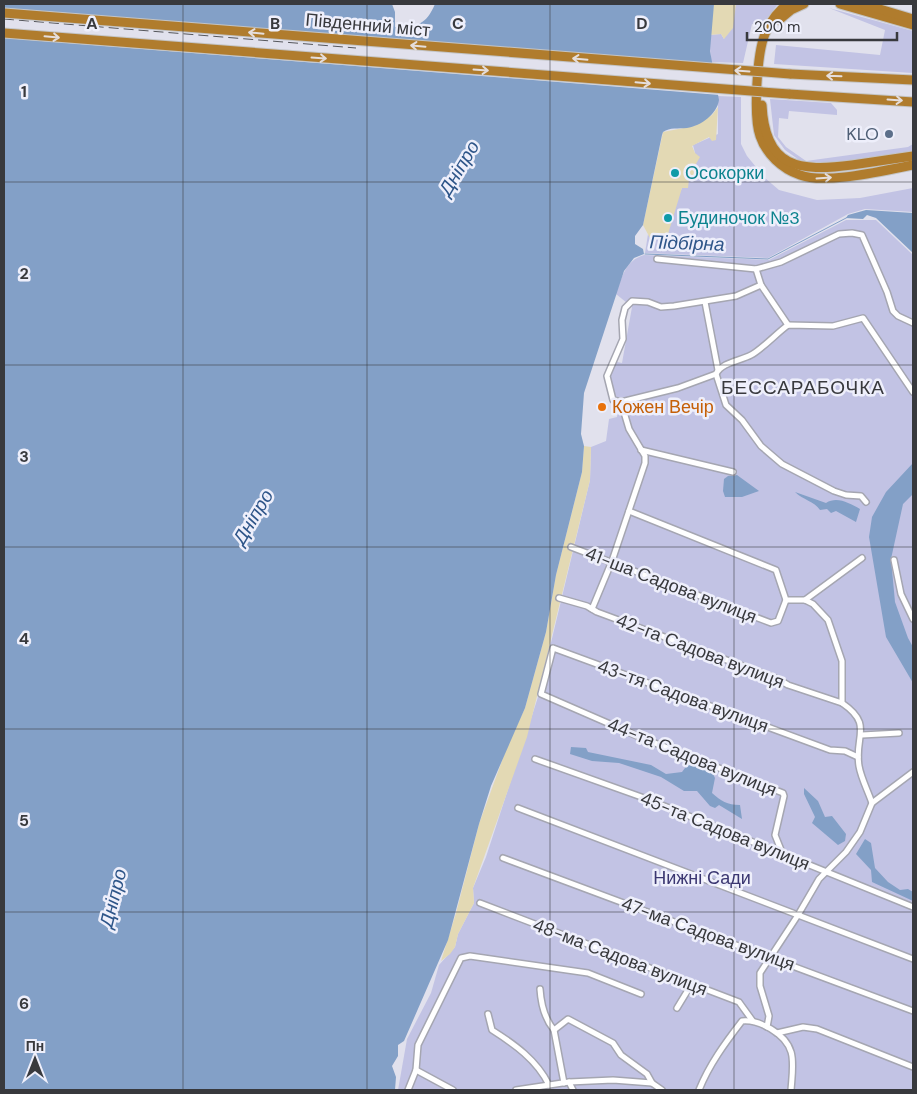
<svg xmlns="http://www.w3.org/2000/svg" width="917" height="1094" font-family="'DM Sans',sans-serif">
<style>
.green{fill:#c2c3e4}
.sand{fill:#e3d9b4}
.water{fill:#83a0c7}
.pier{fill:#e1e1ed}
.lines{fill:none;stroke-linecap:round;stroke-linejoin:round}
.stream{stroke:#83a0c7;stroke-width:1}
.street-casing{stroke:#a5a6b1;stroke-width:8}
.highway-casing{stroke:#c3c4c5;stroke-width:11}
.street{stroke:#fff;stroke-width:5}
.highway{stroke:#b07c2d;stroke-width:9}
.rail{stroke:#55565b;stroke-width:1;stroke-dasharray:10 5;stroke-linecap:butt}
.highway-bridge-casing{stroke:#c3c4c5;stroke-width:11;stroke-linecap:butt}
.highway-bridge{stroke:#b07c2d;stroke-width:9}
.oneway{stroke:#e5dedc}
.grid{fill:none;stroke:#38393d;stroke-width:1;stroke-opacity:0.55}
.service-dot{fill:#5c6f8a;stroke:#eeeffb;stroke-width:2}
.culture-dot{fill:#0f9aa8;stroke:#eeeffb;stroke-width:2}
.food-dot{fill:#e8710a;stroke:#eeeffb;stroke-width:2}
.labels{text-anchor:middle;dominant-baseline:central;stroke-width:5;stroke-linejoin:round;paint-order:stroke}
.street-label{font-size:18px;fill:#38393d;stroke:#eeeffb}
.service-label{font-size:18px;fill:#4e5e75;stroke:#eeeffb;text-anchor:end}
.culture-label{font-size:18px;fill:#0d838f;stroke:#eeeffb;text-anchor:start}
.food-label{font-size:18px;fill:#c56008;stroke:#eeeffb;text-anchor:start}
.park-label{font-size:18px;fill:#3b3771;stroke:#eeeffb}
.water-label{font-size:19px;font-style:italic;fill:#2e5589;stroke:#eeeffb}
.neighbourhood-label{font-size:19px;letter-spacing:1px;fill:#38393d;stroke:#eeeffb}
.grid-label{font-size:16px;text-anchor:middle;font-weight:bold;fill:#38393d;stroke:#eeeffb;stroke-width:5;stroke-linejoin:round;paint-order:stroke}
</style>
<rect width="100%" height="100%" fill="#e1e1ed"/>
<g class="green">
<polygon points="736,4 778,4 762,25 752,24 743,63 711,62 709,35 721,34 724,39"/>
<polygon points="829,8 913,31 913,73 774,64 776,45 880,55 885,30"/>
<polygon points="718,96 741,97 741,144 747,156 765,178 779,190 817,200 860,198 913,188 913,212 865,209 848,214 768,258 645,253 648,234 650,238 659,239 682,188 694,171 695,153 693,145 718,134"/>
<polygon points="770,99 831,103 837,110 837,115 789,111 788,119 779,118 778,137 786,147 806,161 908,147 913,144 913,152 821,164 802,162 785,150 774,135"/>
<path d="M846,220H876L913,255V1090H398L407,1039L431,993L439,965L455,947L458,934L474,903L473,888L486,857L538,697L590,480L591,447L606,441L609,419L617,417L620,400H615L613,387L610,386L611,374L617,362L622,363L632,307L616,294C622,277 625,261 644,255L769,260Z"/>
</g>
<g class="sand">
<polygon points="714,4 736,4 733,28 724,39 721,34 709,35"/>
<polygon points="718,107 716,140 712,141 709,137 692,146 695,153 700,157 693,169 698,175 695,179 689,179 688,188 682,188 668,234 659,239 650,238 643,225 663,132 694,126 712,115"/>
<polygon points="584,446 591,447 590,480 527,737 473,888 474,903 458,934 455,947 450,954 441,961 456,913 479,824 507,747 525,708 546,632 556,575 582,472"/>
</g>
<g class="water">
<path d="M4,4H392L395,12V27C417,27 426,25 435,4H714L710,51L719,100C717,114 701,126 687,128C678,129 670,127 663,132L662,135L643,225L635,236V244L643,249L644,254L634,258L624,271L584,393L581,434L584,446L582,472L556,575L546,632L525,708L491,786L479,824L448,940L404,1041L398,1045V1056L392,1066L396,1077L395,1090H4Z"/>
<polygon points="866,210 913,213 913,253 876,218 867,215 863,219 846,218 848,215"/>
<polygon points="913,463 913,494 903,504 891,559 895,602 908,638 913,647 913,683 886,637 869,537 872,517 886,492"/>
<polygon points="737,475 759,491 742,497 725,497 723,491 724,479 728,476"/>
<path d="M795,492L826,503C837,496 849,503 860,509L856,522L836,511L831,513L827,509L820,510C814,501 803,500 795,492Z"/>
<path d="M571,747L586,748L588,752L651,765L666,774L682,772L688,764L695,763L712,772L715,778L712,793C721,801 727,805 740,805L742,819L719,805L715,808L710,806L697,791H684L661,777L619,763L592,761L570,754Z"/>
<polygon points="804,788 818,801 825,817 832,816 846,834 845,841 838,845 812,823 815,817 804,794"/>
<polygon points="865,839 871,843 875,868 888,882 900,890 908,889 913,892 913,901 872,882 871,870 856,854"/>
</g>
<polygon class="pier" points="4,8 714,64 720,95 4,38"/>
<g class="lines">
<polyline class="stream" points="645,254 768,259 848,217"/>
<defs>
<g id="street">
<polyline points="657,259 756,269 781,262 839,234 852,233 862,235 887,292 893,311 898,316 913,323"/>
<polyline points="756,269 761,285 788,325"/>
<path d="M761,285L736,296L674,306L661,307L648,302L632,301L625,308L622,320L623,339L607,376L613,400L621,402L678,388L716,374C722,362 740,361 751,355C761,350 777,333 788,325L833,326L863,318L913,392"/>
<polyline points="705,302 718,370"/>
<polyline points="716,374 726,405 742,420 761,446 782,464 834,491 846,495 861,496 866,502"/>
<polyline points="641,450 733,472"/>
<path d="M629,511L776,570L786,600H805L813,604L828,620L842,661V703C874,725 854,736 859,766C861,778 868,791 872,803L860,832L846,852L819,879L798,915L760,973V986L769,1016L767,1027"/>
<polyline points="571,547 771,623 778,621 786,600"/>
<polyline points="894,560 901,594 913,619"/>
<polyline points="559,598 587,606 597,612 778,679 788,685 842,703"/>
<polyline points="805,600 862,558"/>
<polyline points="592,609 612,561 645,463 645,456 629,429 621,402"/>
<polyline points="862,735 899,733"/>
<polyline points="535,759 647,799 913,907"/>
<polyline points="872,803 913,772"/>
<polyline points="518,808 913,959"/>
<polyline points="783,855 775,835 784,796 783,793 642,738 541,694 553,648 830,750 845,751 858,757"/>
<polyline points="503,858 913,1011"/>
<polyline points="480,903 739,1002 752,1020"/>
<path d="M540,989C541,1004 544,1018 554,1030L568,1019L613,1043L621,1055L647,1074L652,1083"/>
<polyline points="677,1008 691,985"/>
<path d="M488,1014L492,1030C514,1044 537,1060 549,1085"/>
<polyline points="554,1030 564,1083"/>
<polyline points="777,1033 803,1027 817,1029 913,1067"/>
<polyline points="416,1070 453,1090"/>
<polyline points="569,1082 573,1090"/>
<polyline points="408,1090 416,1070 418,1045 461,958 470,956 588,973 641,994"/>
<polyline points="516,1090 569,1082 613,1080 652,1083 662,1090"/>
<path d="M699,1090C709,1065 725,1043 742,1021C753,1020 761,1023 771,1029C798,1045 793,1063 791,1090"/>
</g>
<g id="highway">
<path d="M788,4C778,11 770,22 765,34C757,53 753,117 760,136C766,154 782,169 800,175C826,185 885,170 913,165"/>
<polyline points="840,4 913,25"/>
<polyline points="863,4 913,19"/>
<polyline points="779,20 791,10 804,4"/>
<polyline points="790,74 913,80"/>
<polyline points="789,94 913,102"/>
<path d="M762,105C765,168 799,172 852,165C873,162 893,159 913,156"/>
</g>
</defs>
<use href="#street" class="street-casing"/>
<use href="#highway" class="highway-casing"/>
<use href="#street" class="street"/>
<use href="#highway" class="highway"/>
<polyline class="rail" points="4,19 356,48"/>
<defs>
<g id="highway-bridge">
<polyline points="4,13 790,74"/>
<polyline points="4,33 789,94"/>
</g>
</defs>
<use href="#highway-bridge" class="highway-bridge-casing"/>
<use href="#highway-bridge" class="highway-bridge"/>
</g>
<defs><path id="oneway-shaft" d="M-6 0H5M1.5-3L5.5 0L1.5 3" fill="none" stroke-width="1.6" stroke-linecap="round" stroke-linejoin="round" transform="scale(1.25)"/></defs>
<g class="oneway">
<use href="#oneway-shaft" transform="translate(256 33) rotate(-175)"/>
<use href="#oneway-shaft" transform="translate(52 37) rotate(5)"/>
<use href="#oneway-shaft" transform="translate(418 46) rotate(-175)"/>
<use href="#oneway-shaft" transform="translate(319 58) rotate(4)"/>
<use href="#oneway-shaft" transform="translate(580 59) rotate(-175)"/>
<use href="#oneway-shaft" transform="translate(481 70) rotate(4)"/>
<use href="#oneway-shaft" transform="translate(742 71) rotate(-176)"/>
<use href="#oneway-shaft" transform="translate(834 76) rotate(-178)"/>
<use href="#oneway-shaft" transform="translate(643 83) rotate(5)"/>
<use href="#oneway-shaft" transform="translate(895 100) rotate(4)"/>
<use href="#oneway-shaft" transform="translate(824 178) rotate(-4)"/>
</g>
<path class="grid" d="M183,4V1090M367,4V1090M550,4V1090M734,4V1090M4,182H913M4,365H913M4,547H913M4,729H913M4,912H913"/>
<circle class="service-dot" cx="889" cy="134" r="5"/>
<g class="culture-dot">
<circle cx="675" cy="173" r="5"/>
<circle cx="668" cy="218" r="5"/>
</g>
<circle class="food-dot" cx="602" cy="407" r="5"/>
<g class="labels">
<g class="street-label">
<text transform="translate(368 25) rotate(5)">Південний міст</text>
<text transform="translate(671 585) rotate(21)">41-ша Садова вулиця</text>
<text transform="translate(700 651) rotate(21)">42-га Садова вулиця</text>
<text transform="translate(683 696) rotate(20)">43-тя Садова вулиця</text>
<text transform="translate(692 757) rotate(22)">44-та Садова вулиця</text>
<text transform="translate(725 831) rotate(22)">45-та Садова вулиця</text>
<text transform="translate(708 934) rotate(20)">47-ма Садова вулиця</text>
<text transform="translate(620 957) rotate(21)">48-ма Садова вулиця</text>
</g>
<g class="service-label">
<text x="879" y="134">KLO</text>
</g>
<g class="culture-label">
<text x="685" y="173">Осокорки</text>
<text x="678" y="218">Будиночок №3</text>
</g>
<g class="food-label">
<text x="612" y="407">Кожен Вечір</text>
</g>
<g class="park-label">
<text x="702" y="878">Нижні Сади</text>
</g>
<g class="water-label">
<text transform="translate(459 168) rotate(-59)">Дніпро</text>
<text transform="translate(687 243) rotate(2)">Підбірна</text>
<text transform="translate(253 517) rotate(-59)">Дніпро</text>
<text transform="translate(113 898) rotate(-76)">Дніпро</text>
</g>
<g class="neighbourhood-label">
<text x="803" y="387">БЕССАРАБОЧКА</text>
</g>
</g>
<g class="grid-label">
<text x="92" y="29">A</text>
<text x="275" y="29">B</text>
<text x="458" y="29">C</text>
<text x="642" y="29">D</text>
<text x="24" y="97">1</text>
<text x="24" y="279">2</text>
<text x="24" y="462">3</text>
<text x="24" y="644">4</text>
<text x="24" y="826">5</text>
<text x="24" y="1009">6</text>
</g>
<rect width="917" height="1094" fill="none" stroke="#38393d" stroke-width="10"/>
<g transform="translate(35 1059)" stroke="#eeeffb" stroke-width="4" paint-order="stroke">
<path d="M0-4L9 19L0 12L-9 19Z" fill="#38393d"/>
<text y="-8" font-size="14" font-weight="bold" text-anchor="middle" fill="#38393d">Пн</text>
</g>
<path d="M747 32v8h150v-8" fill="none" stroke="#38393d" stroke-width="2.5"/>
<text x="754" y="32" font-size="15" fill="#38393d" stroke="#eeeffb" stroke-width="4" paint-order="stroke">200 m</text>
</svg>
